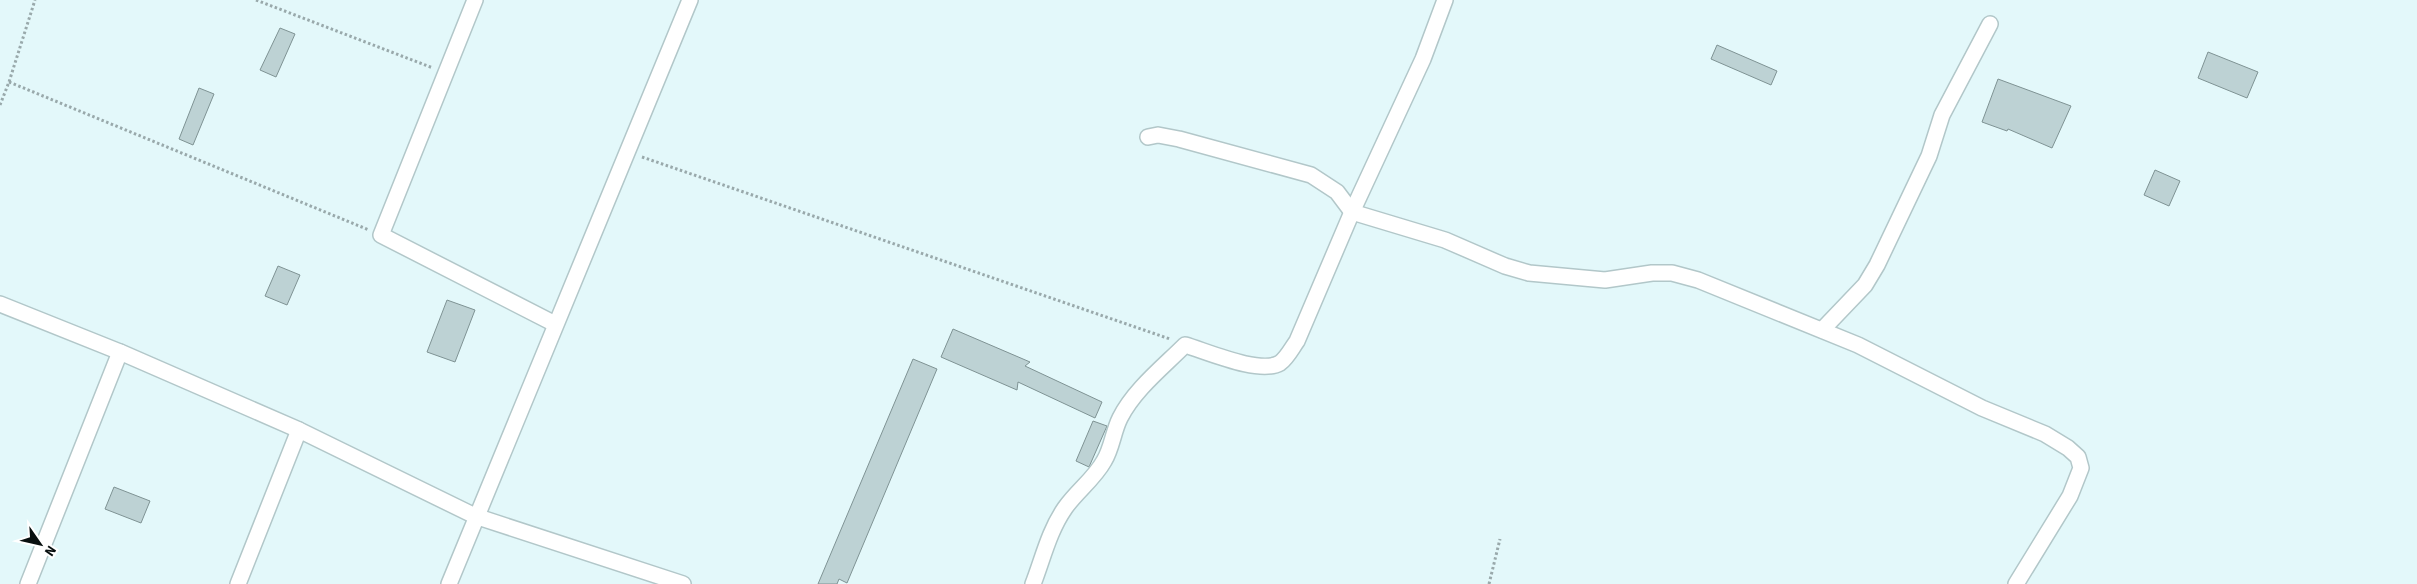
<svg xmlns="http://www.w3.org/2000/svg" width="2417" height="584" font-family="'Source Sans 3',sans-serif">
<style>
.building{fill:#bdd2d4;stroke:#7f9394}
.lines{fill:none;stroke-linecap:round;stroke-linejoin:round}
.minor-casing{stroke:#b2c7c9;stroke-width:18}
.path{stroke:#99a9ab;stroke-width:3;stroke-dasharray:2.5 2.5;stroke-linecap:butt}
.minor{stroke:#fff;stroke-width:15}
</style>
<rect width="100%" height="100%" fill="#e3f8fa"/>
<g class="building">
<polygon points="280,28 295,34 276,77 260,70"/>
<polygon points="1717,45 1777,71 1771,85 1711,59"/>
<polygon points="2208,52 2258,72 2247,98 2198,78"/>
<polygon points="1998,79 2071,106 2052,148 2008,129 2007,131 1982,122"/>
<polygon points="199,88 214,94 193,145 179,139"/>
<polygon points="2155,170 2180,181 2169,206 2144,195"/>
<polygon points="278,266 300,275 287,305 265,296"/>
<polygon points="447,300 475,310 455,362 427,352"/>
<polygon points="953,329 1030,362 1025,366 1102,402 1095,418 1018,382 1017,390 941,357"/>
<polygon points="913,359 937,369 847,583 839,579 837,584 818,584"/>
<polygon points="1093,421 1107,426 1089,467 1076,461"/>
<polygon points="114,487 150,501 141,523 105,509"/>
</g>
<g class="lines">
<defs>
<g id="minor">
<polyline points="475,0 381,235 555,324"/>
<polyline points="1148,137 1158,135 1179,139 1311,175 1337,192 1352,212 1445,240 1505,266 1529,273 1605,280 1652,273 1672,273 1698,280 1858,345 1982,408 2045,434 2068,448 2078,457 2081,468 2070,496 2016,584"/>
<polyline points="0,304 120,352"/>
<polyline points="1822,330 1865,285 1877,265 1929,156 1942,115 1990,24"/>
<polyline points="28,584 120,352 299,430 475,516 683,584"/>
<polyline points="238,584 299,430"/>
<polyline points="449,584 690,0"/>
<path d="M1033,584C1043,558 1049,531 1065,508C1077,491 1094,479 1104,461C1112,448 1113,432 1120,418C1134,390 1163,367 1185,345C1206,351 1260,375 1280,363C1287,358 1292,348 1297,341L1352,212L1423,59L1445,0"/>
</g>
</defs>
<use href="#minor" class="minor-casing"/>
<g class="path">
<polyline points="256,0 433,68"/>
<polyline points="9,82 369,230"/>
<polyline points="0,105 9,82 35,0"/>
<polyline points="642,157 1170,339"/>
<polyline points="1489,584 1500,539"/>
</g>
<use href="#minor" class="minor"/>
</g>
<g transform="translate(40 544) rotate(124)" stroke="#ffffff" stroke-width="4" paint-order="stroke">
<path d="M0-4L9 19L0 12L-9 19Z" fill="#080f0f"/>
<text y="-8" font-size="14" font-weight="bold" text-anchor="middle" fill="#080f0f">N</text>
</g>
</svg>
